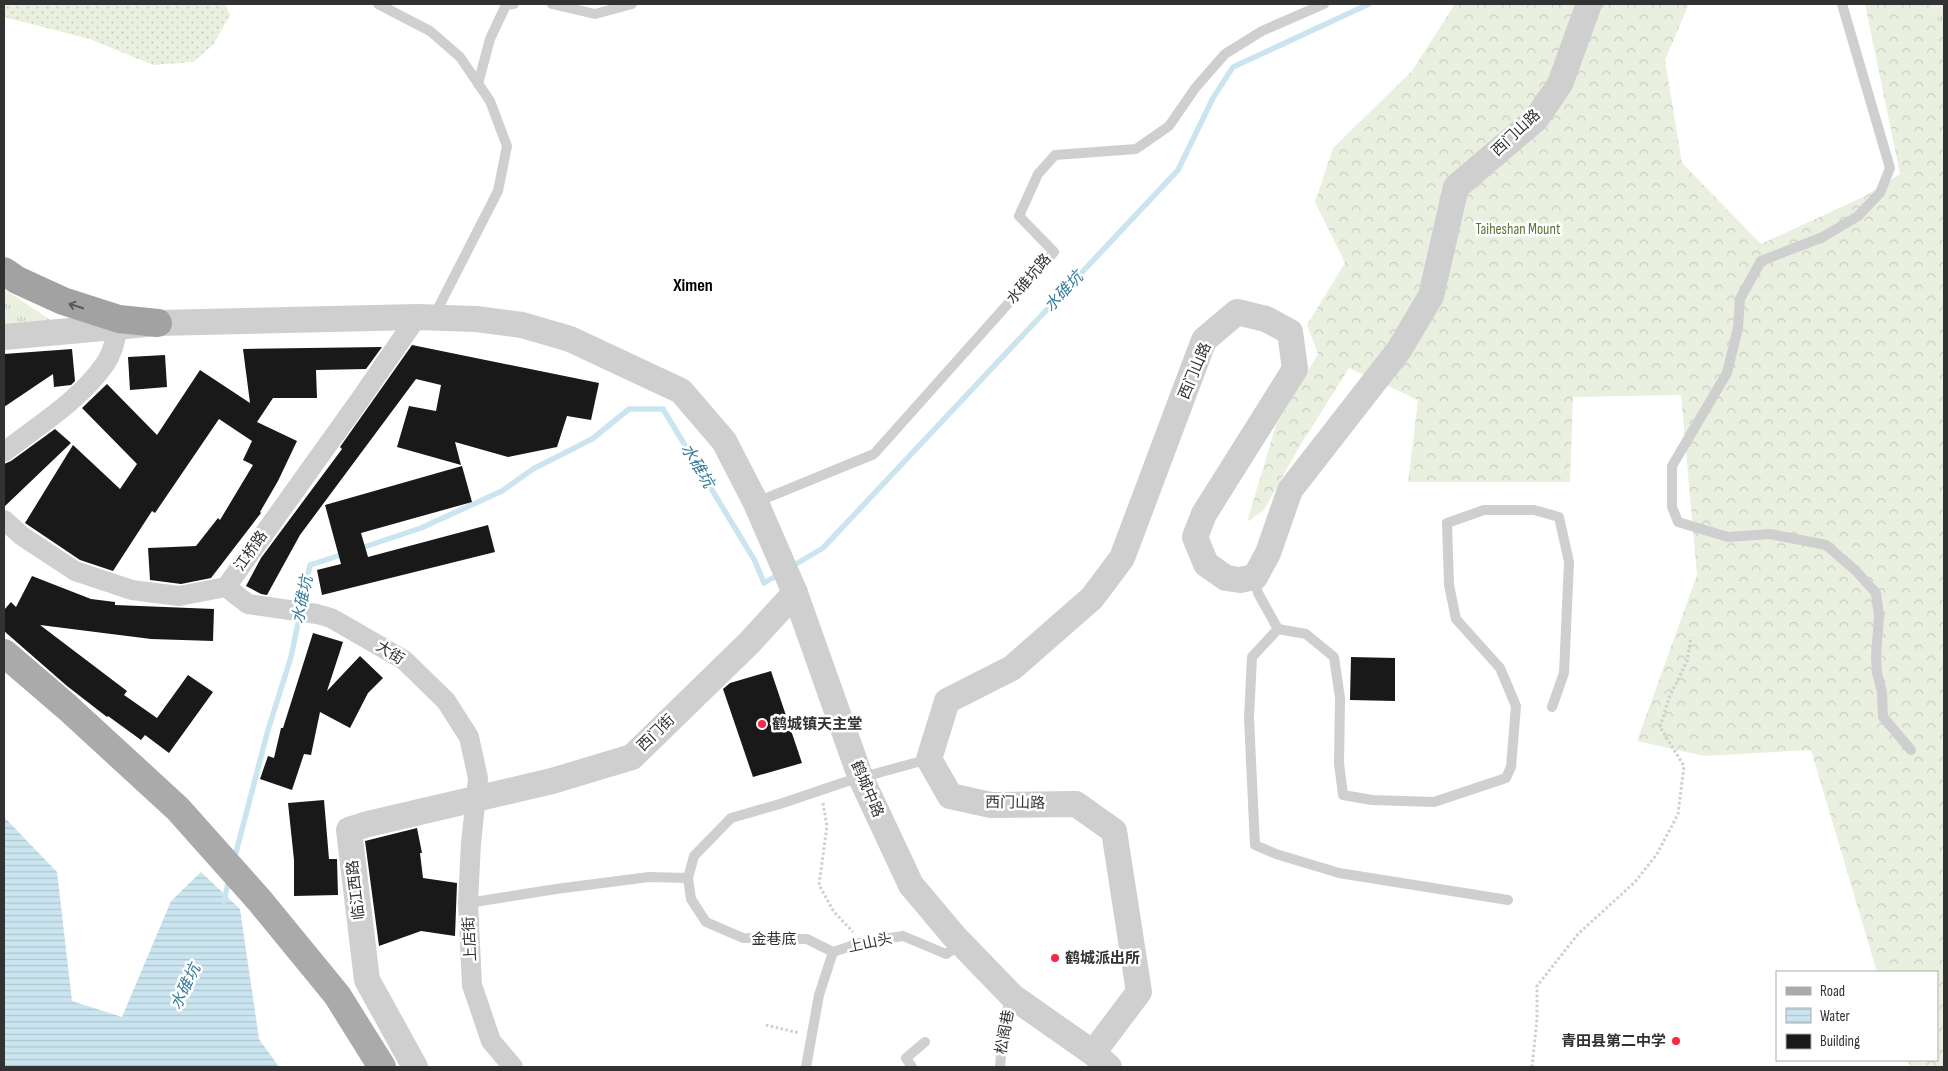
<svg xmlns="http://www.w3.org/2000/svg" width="1948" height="1071" font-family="'Sofia Sans Condensed','Noto Sans SC',sans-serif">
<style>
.grass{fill:url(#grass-dots)}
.forest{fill:url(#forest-crowns)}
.park{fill:url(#park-tufts)}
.water{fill:url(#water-rules)}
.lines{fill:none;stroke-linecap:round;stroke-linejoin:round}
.stream{stroke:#cbe5f0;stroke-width:5.5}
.building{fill:#191919}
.path{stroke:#cfcfcf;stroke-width:3;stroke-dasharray:2.5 2.5;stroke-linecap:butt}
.service{stroke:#cfcfcf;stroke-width:10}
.minor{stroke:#cfcfcf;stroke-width:20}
.tertiary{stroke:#cfcfcf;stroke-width:26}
.primary{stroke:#aaa;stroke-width:28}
.trunk{stroke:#a2a2a2;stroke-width:28}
.oneway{stroke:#595959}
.poi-dot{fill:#f52947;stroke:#fff;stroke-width:2}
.labels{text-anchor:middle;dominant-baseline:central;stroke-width:5;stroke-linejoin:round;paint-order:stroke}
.street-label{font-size:15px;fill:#323232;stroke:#fff}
.park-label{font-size:15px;fill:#59733a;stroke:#fff}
.poi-label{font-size:15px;font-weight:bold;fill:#323232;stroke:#fff;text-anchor:start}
.water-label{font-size:16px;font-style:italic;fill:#377d9e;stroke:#fff}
.quarter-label{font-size:18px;font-weight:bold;fill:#000;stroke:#fff}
</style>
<defs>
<pattern id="grass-dots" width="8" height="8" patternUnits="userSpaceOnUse" patternTransform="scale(1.25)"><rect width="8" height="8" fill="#eaf0e0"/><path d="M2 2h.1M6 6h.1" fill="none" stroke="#c9cec1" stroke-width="1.8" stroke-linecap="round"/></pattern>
<pattern id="forest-crowns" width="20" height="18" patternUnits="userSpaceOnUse" patternTransform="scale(1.25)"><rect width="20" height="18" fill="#eaf0e0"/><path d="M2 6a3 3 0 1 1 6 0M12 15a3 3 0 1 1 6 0" fill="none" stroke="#c9cec1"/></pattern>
<pattern id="park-tufts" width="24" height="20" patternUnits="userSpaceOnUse" patternTransform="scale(1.25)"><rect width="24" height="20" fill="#eaf0e0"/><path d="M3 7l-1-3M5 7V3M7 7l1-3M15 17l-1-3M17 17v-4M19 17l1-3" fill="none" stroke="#c9cec1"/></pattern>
<pattern id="water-rules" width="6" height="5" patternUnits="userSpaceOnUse" patternTransform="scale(1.25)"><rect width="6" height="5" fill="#cbe5f0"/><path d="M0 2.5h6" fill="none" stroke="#afc5ce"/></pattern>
</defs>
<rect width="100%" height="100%" fill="#fff"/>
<polygon class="grass" points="4,4 225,4 230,15 213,45 193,62 153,65 90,39 4,17"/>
<polygon class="forest" points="1455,4 1689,4 1665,60 1682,163 1761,244 1865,196 1900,174 1865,4 1932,4 1944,37 1944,1067 1911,1067 1907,1060 1937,1060 1937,972 1877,972 1811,750 1704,756 1637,741 1697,575 1681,395 1573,397 1570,482 1408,482 1418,400 1349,368 1298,449 1264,510 1247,522 1276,425 1318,354 1307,325 1345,263 1315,202 1333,148 1412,71"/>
<g class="park">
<polygon points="1932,4 1944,4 1944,37"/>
<polygon points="4,289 55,323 4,325"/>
</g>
<polygon class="water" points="4,817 57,872 72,1001 122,1017 171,901 201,872 240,909 259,1039 279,1067 4,1067"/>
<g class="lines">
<g class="stream">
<polyline points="358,549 421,528 502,491 533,469 592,439 629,409 663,409 755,561 764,583 779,574"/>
<polyline points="791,567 823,548 1178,170 1213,98 1233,67 1369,4"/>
<polyline points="234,860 268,730 291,657 310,565 344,554"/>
<polyline points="224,901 229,879"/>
</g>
</g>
<g class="building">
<polygon points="412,345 599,383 591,420 567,416 557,447 508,457 455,442 461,465 397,447 409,406 436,411 441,385 416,379 300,535 267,595 261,594 246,586 261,558 342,449 340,447"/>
<polygon points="382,347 366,369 316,370 317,398 273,398 257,422 297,441 278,481 260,512 261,513 211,578 181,584 150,580 148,548 196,546 218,518 220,520 253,465 243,460 252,441 219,419 155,513 152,511 113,571 80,560 25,523 73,445 120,489 137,464 82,408 107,384 157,435 200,370 250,403 243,349"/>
<polygon points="72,349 75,381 71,385 54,387 53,374 4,407 4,354"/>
<polygon points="165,355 167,387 130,390 128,357"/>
<polygon points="55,429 71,443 4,507 4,464 11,461"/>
<polygon points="462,466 472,502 361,533 368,557 488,525 495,552 322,595 317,570 341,564 325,505"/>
<polygon points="32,576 91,599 115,602 115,605 214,609 213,641 151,639 40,625 127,691 124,695 157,718 188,675 213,692 169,753 145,735 141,740 108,716 107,717 67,686 4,631 4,610 11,602 16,607"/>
<polygon points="313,633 343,642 327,691 360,656 383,678 368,693 350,728 320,712 311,755 304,754 292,790 260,779 268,756 274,758 281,728 283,728"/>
<polygon points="1351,657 1395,658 1395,701 1350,700"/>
<polygon points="771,671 802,763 753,777 723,689 730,683"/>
<polygon points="324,800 329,859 337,859 338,895 294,896 294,860 288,803"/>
<polygon points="417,828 422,853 420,853 423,878 457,883 455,936 421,931 379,946 365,841"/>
</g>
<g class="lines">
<g class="path">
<polyline points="823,803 827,826 819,885 834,912 853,932"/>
<polyline points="766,1025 799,1033"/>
<polyline points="1532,1067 1537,1019 1537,986 1578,934 1635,882 1657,854 1678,814 1684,766 1660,727 1669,698 1687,661 1691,637"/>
</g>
<g class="service">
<polyline points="378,4 430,31 460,57 490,101 507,146 498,191 434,316"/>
<polyline points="552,4 595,14 632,4"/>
<polyline points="1842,4 1890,168 1880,193 1858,216 1823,237 1761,261 1740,299 1738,328 1727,373 1672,466 1672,507 1678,522 1728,537 1770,534 1826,545 1855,570 1876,593 1879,616 1876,657 1877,673 1882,692 1883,717 1911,750"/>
<polyline points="478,84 490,39 506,5 514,4"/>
<polyline points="757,502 874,454 1054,252 1019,216 1038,174 1055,155 1136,149 1169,126 1196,87 1225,54 1262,31 1324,4"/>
<polyline points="1255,578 1258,593 1278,629"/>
<polyline points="1508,900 1339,873 1276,854 1255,845 1249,718 1252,657 1278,629 1306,634 1334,657 1340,698 1339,763 1343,795 1372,800 1434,802 1506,778 1511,767 1516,706 1500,668 1456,619 1449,585 1447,523 1484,510 1534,510 1559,517 1569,562 1564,673 1552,707"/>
<polyline points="468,903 556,889 649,877 688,878"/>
<polyline points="833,952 863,942 903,936 946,954 961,944"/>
<polyline points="806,1067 819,995 833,952 807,939 743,938 706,922 691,899 688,878 694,856 731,818 780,804 845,782 929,759"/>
<polyline points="912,1067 906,1058 925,1042"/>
<polyline points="1000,1067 1004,1018 1012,998"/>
</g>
<g class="minor">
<path d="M4,452C39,425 80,400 105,364C113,353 115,340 118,328"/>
<polyline points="4,520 22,536 75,571 132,590 179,596 226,587 359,401 417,317"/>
<polyline points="226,587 248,604 317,614 331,618 404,660 446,701 469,737 478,778 471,843 468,903 472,985 491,1041 513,1067"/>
</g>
<g class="tertiary">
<polyline points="4,337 158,323 417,317 476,319 522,325 570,339 681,391 724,441 756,503 795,593 860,776 911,885 954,936 1013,997 1093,1053 1109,1067"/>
<polyline points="1093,1053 1139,992 1114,831 1076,804 991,805 950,796 929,759 947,701 1012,668 1092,598 1122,558 1204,340 1237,312 1266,319 1290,332 1295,369 1204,514 1195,537 1206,564 1226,578 1240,580 1255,577 1268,553 1290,490 1399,350 1431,296 1456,187 1536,119 1560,84 1589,4"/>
<polyline points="415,1067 367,980 349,830 368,824 552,781 632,757 749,643 795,593"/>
</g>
<polyline class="primary" points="4,653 67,707 178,809 260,901 337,995 382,1067"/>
<polyline class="trunk" points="4,271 17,280 63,301 119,319 158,323"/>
</g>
<defs><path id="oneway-shaft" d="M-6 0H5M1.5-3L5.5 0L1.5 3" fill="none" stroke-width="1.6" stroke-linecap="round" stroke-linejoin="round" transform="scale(1.25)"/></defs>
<use class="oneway" href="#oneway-shaft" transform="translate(76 306) rotate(-162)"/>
<g class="poi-dot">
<circle cx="762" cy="724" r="5"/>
<circle cx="1055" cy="958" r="5"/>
<circle cx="1676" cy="1041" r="5"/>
</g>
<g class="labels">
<g class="street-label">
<text transform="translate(1516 133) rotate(-43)">西门山路</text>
<text transform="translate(1029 279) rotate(-50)">水碓坑路</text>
<text transform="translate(1195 371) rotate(-67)">西门山路</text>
<text transform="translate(251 551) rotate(-55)">江桥路</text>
<text transform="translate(390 653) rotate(32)">大街</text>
<text transform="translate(656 733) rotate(-44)">西门街</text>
<text transform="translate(867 789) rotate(67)">鹤城中路</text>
<text transform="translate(1015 803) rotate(1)">西门山路</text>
<text transform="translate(356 890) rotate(-97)">临江西路</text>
<text transform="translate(470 939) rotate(-93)">上店街</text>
<text x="774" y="939">金巷底</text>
<text transform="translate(870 943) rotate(-12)">上山头</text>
<text transform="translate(1005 1032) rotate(-80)">松阁巷</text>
</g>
<g class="park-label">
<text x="1518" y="229">Taiheshan Mount</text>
</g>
<g class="poi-label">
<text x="772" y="724">鹤城镇天主堂</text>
<text x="1065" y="958">鹤城派出所</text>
<text x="1666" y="1041" text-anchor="end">青田县第二中学</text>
</g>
<g class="water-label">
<text transform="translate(1064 292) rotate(-47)">水碓坑</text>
<text transform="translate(697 466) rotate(59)">水碓坑</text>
<text transform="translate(303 600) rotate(-78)">水碓坑</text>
<text transform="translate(186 987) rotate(-64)">水碓坑</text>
</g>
<g class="quarter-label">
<text x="693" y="285">Ximen</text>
</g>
</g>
<rect width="1948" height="1071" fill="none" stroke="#323232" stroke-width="10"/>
<rect x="1776" y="971" width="162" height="90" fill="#ffffff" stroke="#adadad"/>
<rect x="1786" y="987" width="25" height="8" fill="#aaaaaa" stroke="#adadad"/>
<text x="1820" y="996" font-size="15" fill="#323232">Road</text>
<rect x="1786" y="1008" width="25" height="15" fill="url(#water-rules)" stroke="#adadad"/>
<text x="1820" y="1021" font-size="15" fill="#323232">Water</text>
<rect x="1786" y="1034" width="25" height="15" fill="#191919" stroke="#adadad"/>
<text x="1820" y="1046" font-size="15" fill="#323232">Building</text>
</svg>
